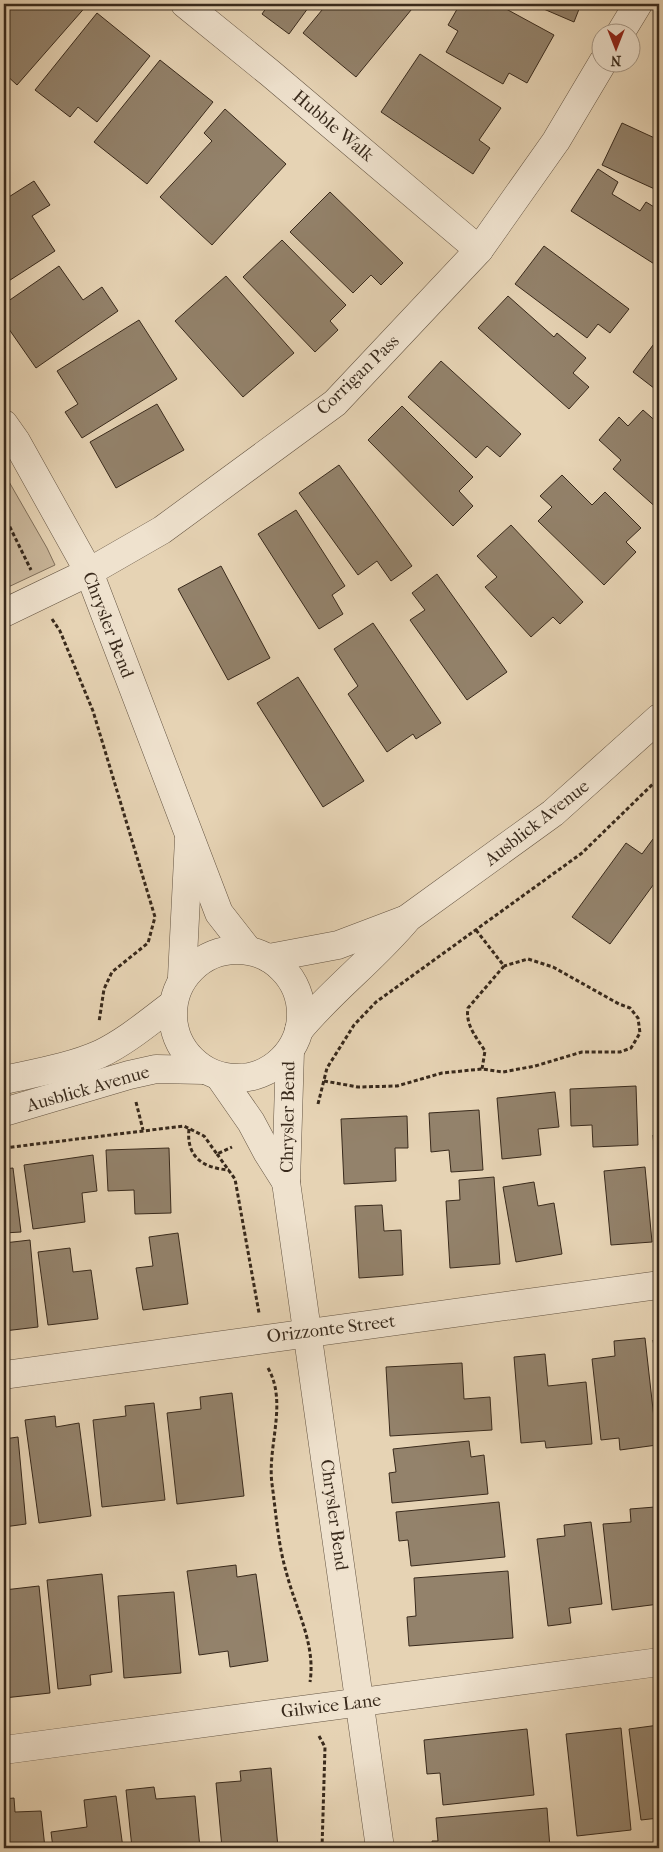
<svg xmlns="http://www.w3.org/2000/svg" width="663" height="1852" font-family="'IM FELL French Canon',serif">
<style>
.green{fill:#c9b69a;stroke:#81705b}
.building{fill:#93826b;stroke:#392a1c}
.lines{fill:none;stroke-linecap:round;stroke-linejoin:round}
.minor-casing{stroke:#645442;stroke-width:29}
.path{stroke:#392a1c;stroke-width:3;stroke-dasharray:4 2.5;stroke-linecap:butt}
.minor{stroke:#efe2ce;stroke-width:28}
.labels{text-anchor:middle;dominant-baseline:central;stroke-width:5;stroke-linejoin:round;paint-order:stroke}
.street-label{font-size:18px;fill:#392a1c;stroke:#efe2ce}
</style>
<rect width="100%" height="100%" fill="#e6d3b4"/>
<filter id="stains"><feTurbulence type="fractalNoise" baseFrequency=".004" numOctaves="4"/><feColorMatrix values="0 0 0 0 .2 0 0 0 0 .09 0 0 0 0 .02 0 0 0 .5 -.17"/></filter>
<radialGradient id="worn" r=".72"><stop offset=".6" stop-color="#630" stop-opacity="0"/><stop offset="1" stop-color="#630" stop-opacity=".3"/></radialGradient>
<polygon class="green" points="4,473 47,548 55,565 4,589"/>
<g class="building">
<polygon points="4,4 88,4 17,85 4,73"/>
<polygon points="269,4 311,4 289,34 262,14"/>
<polygon points="327,4 416,4 356,77 303,33"/>
<polygon points="460,4 497,4 554,35 527,83 509,73 503,84 446,52 458,31 448,25"/>
<polygon points="532,4 581,4 574,22"/>
<polygon points="97,13 150,56 97,122 78,107 70,117 35,90"/>
<polygon points="420,54 501,108 479,140 490,148 473,174 381,112"/>
<polygon points="160,60 213,102 147,184 94,142"/>
<polygon points="225,109 286,164 212,245 160,197 212,141 204,133"/>
<polygon points="622,123 659,140 659,191 602,165"/>
<polygon points="598,169 618,182 612,194 640,211 646,202 659,210 659,267 571,211"/>
<polygon points="34,181 50,205 32,216 55,251 4,284 4,200"/>
<polygon points="330,192 403,263 381,285 371,275 353,293 290,232"/>
<polygon points="282,240 346,305 330,321 338,330 315,352 243,277"/>
<polygon points="544,246 629,309 610,333 598,324 587,338 515,284"/>
<polygon points="59,266 83,300 102,287 118,311 36,368 4,322 4,304"/>
<polygon points="226,276 294,353 243,397 175,321"/>
<polygon points="508,296 554,337 557,333 586,358 573,373 589,387 569,409 478,328"/>
<polygon points="139,320 177,379 82,438 65,412 78,404 57,371"/>
<polygon points="659,337 659,392 633,372"/>
<polygon points="441,361 521,434 500,457 487,446 476,458 408,397"/>
<polygon points="157,404 184,450 116,488 90,442"/>
<polygon points="402,406 473,477 459,491 473,506 453,526 368,440"/>
<polygon points="643,410 659,424 659,510 613,469 621,460 599,440 619,417 628,426"/>
<polygon points="339,465 412,566 391,581 377,561 358,575 299,493"/>
<polygon points="562,475 592,505 605,492 641,528 626,542 636,552 604,585 538,521 552,507 540,496"/>
<polygon points="296,510 345,586 332,595 343,614 319,629 258,534"/>
<polygon points="511,525 583,602 560,624 553,617 531,637 485,587 497,577 477,556"/>
<polygon points="221,566 270,658 228,680 178,589"/>
<polygon points="437,574 507,672 467,700 410,620 425,610 412,593"/>
<polygon points="373,623 441,723 416,739 413,734 387,752 348,694 358,686 334,649"/>
<polygon points="298,677 364,781 323,807 257,703"/>
<polygon points="653,839 659,844 659,877 610,944 572,917 626,843 642,854"/>
<polygon points="636,1086 638,1145 593,1147 592,1125 571,1126 570,1089"/>
<polygon points="555,1092 559,1127 538,1129 541,1155 502,1159 497,1098"/>
<polygon points="479,1110 483,1170 451,1172 449,1150 431,1152 429,1113"/>
<polygon points="407,1116 408,1148 395,1148 396,1181 344,1184 341,1119"/>
<polygon points="653,1135 659,1135 659,1206"/>
<polygon points="169,1148 171,1213 135,1214 134,1190 108,1191 106,1150"/>
<polygon points="93,1155 97,1191 82,1193 85,1222 33,1229 24,1165"/>
<polygon points="645,1167 652,1242 611,1245 604,1171"/>
<polygon points="13,1168 21,1232 4,1233 4,1169"/>
<polygon points="494,1177 500,1264 450,1268 446,1201 460,1200 459,1180"/>
<polygon points="534,1182 538,1206 554,1203 562,1254 516,1262 503,1187"/>
<polygon points="382,1205 384,1231 401,1230 403,1275 359,1278 355,1206"/>
<polygon points="178,1233 188,1304 143,1310 136,1268 153,1266 149,1237"/>
<polygon points="30,1240 38,1327 4,1331 4,1243"/>
<polygon points="70,1248 73,1272 91,1270 98,1319 48,1325 38,1252"/>
<polygon points="645,1338 657,1445 620,1450 619,1438 601,1440 592,1359 615,1356 614,1341"/>
<polygon points="659,1339 659,1384 653,1340"/>
<polygon points="545,1354 548,1386 586,1382 592,1444 546,1448 545,1441 521,1443 514,1357"/>
<polygon points="462,1363 464,1399 490,1397 492,1430 390,1436 386,1367"/>
<polygon points="232,1393 244,1496 177,1504 167,1413 201,1409 200,1397"/>
<polygon points="154,1403 165,1500 102,1507 93,1420 126,1416 125,1406"/>
<polygon points="55,1416 56,1427 79,1423 91,1516 39,1523 25,1420"/>
<polygon points="18,1437 26,1524 4,1527 4,1439"/>
<polygon points="469,1441 471,1457 484,1455 488,1494 392,1503 389,1473 396,1472 393,1449"/>
<polygon points="499,1502 505,1557 411,1566 408,1540 399,1541 396,1512"/>
<polygon points="655,1507 659,1551 659,1604 612,1610 603,1524 631,1522 630,1509"/>
<polygon points="591,1522 602,1604 569,1608 571,1623 548,1626 537,1539 565,1536 564,1525"/>
<polygon points="236,1565 237,1577 256,1574 268,1661 230,1667 228,1651 199,1655 187,1571"/>
<polygon points="508,1571 513,1638 409,1646 407,1617 416,1616 414,1578"/>
<polygon points="102,1574 112,1672 90,1675 91,1685 58,1689 47,1580"/>
<polygon points="39,1586 50,1693 4,1698 4,1590"/>
<polygon points="174,1592 181,1673 124,1678 118,1596"/>
<polygon points="659,1725 659,1818 641,1820 629,1729"/>
<polygon points="621,1728 631,1830 577,1836 566,1734"/>
<polygon points="527,1729 534,1795 443,1805 440,1773 427,1774 424,1740"/>
<polygon points="271,1768 278,1848 222,1848 216,1783 241,1781 240,1771"/>
<polygon points="154,1787 156,1799 195,1796 200,1848 132,1848 126,1790"/>
<polygon points="116,1796 123,1848 53,1848 51,1832 87,1827 84,1800"/>
<polygon points="14,1798 15,1812 41,1811 45,1848 4,1848 4,1799"/>
<polygon points="547,1808 550,1848 433,1848 432,1841 438,1841 436,1818"/>
</g>
<g class="lines">
<defs>
<g id="minor">
<polyline points="185,4 270,73 479,250"/>
<polyline points="621,32 638,4"/>
<polyline points="4,424 16,441 89,572 219,913 248,950"/>
<polyline points="4,613 89,572 162,530 335,403 479,250 556,141 603,62"/>
<circle cx="237" cy="1014" r="64"/>
<polyline points="269,958 338,945 404,920"/>
<polyline points="182,977 189,839"/>
<path d="M299,1030C332,990 374,959 408,918L553,813L659,718"/>
<polyline points="290,1051 286,1182 380,1848"/>
<polyline points="219,1076 251,1122 267,1152 286,1182"/>
<path d="M4,1080C35,1073 71,1067 100,1054C127,1041 150,1021 173,1004"/>
<polyline points="4,1112 129,1075 156,1069 204,1070"/>
<polyline points="4,1375 659,1285"/>
<polyline points="4,1750 659,1662"/>
</g>
</defs>
<use href="#minor" class="minor-casing"/>
<g class="path">
<polyline points="4,515 31,570"/>
<polyline points="52,619 60,631 93,711 155,917 148,943 112,972 104,989 99,1022"/>
<path d="M476,930L504,966L468,1008C465,1025 477,1038 485,1051L482,1069"/>
<polyline points="324,1081 358,1087 397,1086 442,1073 482,1069 503,1072 535,1066 582,1052 620,1052 631,1048 640,1033 638,1018 630,1008 619,1004 553,967 528,959 504,966"/>
<polyline points="136,1102 143,1130"/>
<polyline points="318,1104 327,1068 354,1025 376,1002 582,853 659,778"/>
<path d="M189,1129C186,1157 203,1168 229,1170"/>
<polyline points="4,1148 184,1126 204,1136 217,1154 232,1147"/>
<polyline points="217,1154 235,1179 259,1313"/>
<path d="M268,1368C288,1403 267,1446 272,1484C276,1513 278,1544 286,1571C295,1608 316,1643 310,1682"/>
<polyline points="319,1736 325,1747 322,1848"/>
</g>
<use href="#minor" class="minor"/>
</g>
<g class="labels">
<g class="street-label">
<text transform="translate(333 126) rotate(40)">Hubble Walk</text>
<text transform="translate(358 375) rotate(-44)">Corrigan Pass</text>
<text transform="translate(108 625) rotate(69)">Chrysler Bend</text>
<text transform="translate(537 823) rotate(-38)">Ausblick Avenue</text>
<text transform="translate(88 1089) rotate(-16)">Ausblick Avenue</text>
<text transform="translate(288 1117) rotate(-89)">Chrysler Bend</text>
<text transform="translate(331 1329) rotate(-7)">Orizzonte Street</text>
<text transform="translate(334 1515) rotate(82)">Chrysler Bend</text>
<text transform="translate(331 1706) rotate(-7)">Gilwice Lane</text>
</g>
</g>
<rect width="663" height="1852" fill="none" stroke="#e6d3b4" stroke-width="20"/>
<rect x="5" y="5" width="653" height="1842" fill="none" stroke="#392a1c" stroke-width="2.5"/>
<rect x="10" y="10" width="643" height="1832" fill="none" stroke="#392a1c"/>
<g transform="translate(616 48) rotate(180)"><circle r="24" fill="#efe2ce" stroke="#a69887"/>
<path d="M0-4L9 19L0 12L-9 19Z" fill="#8f2418"/>
<text y="-8" font-size="14" font-weight="bold" text-anchor="middle" fill="#392a1c">N</text>
</g>
<rect width="100%" height="100%" filter="url(#stains)"/>
<rect width="100%" height="100%" fill="url(#worn)"/>
</svg>
